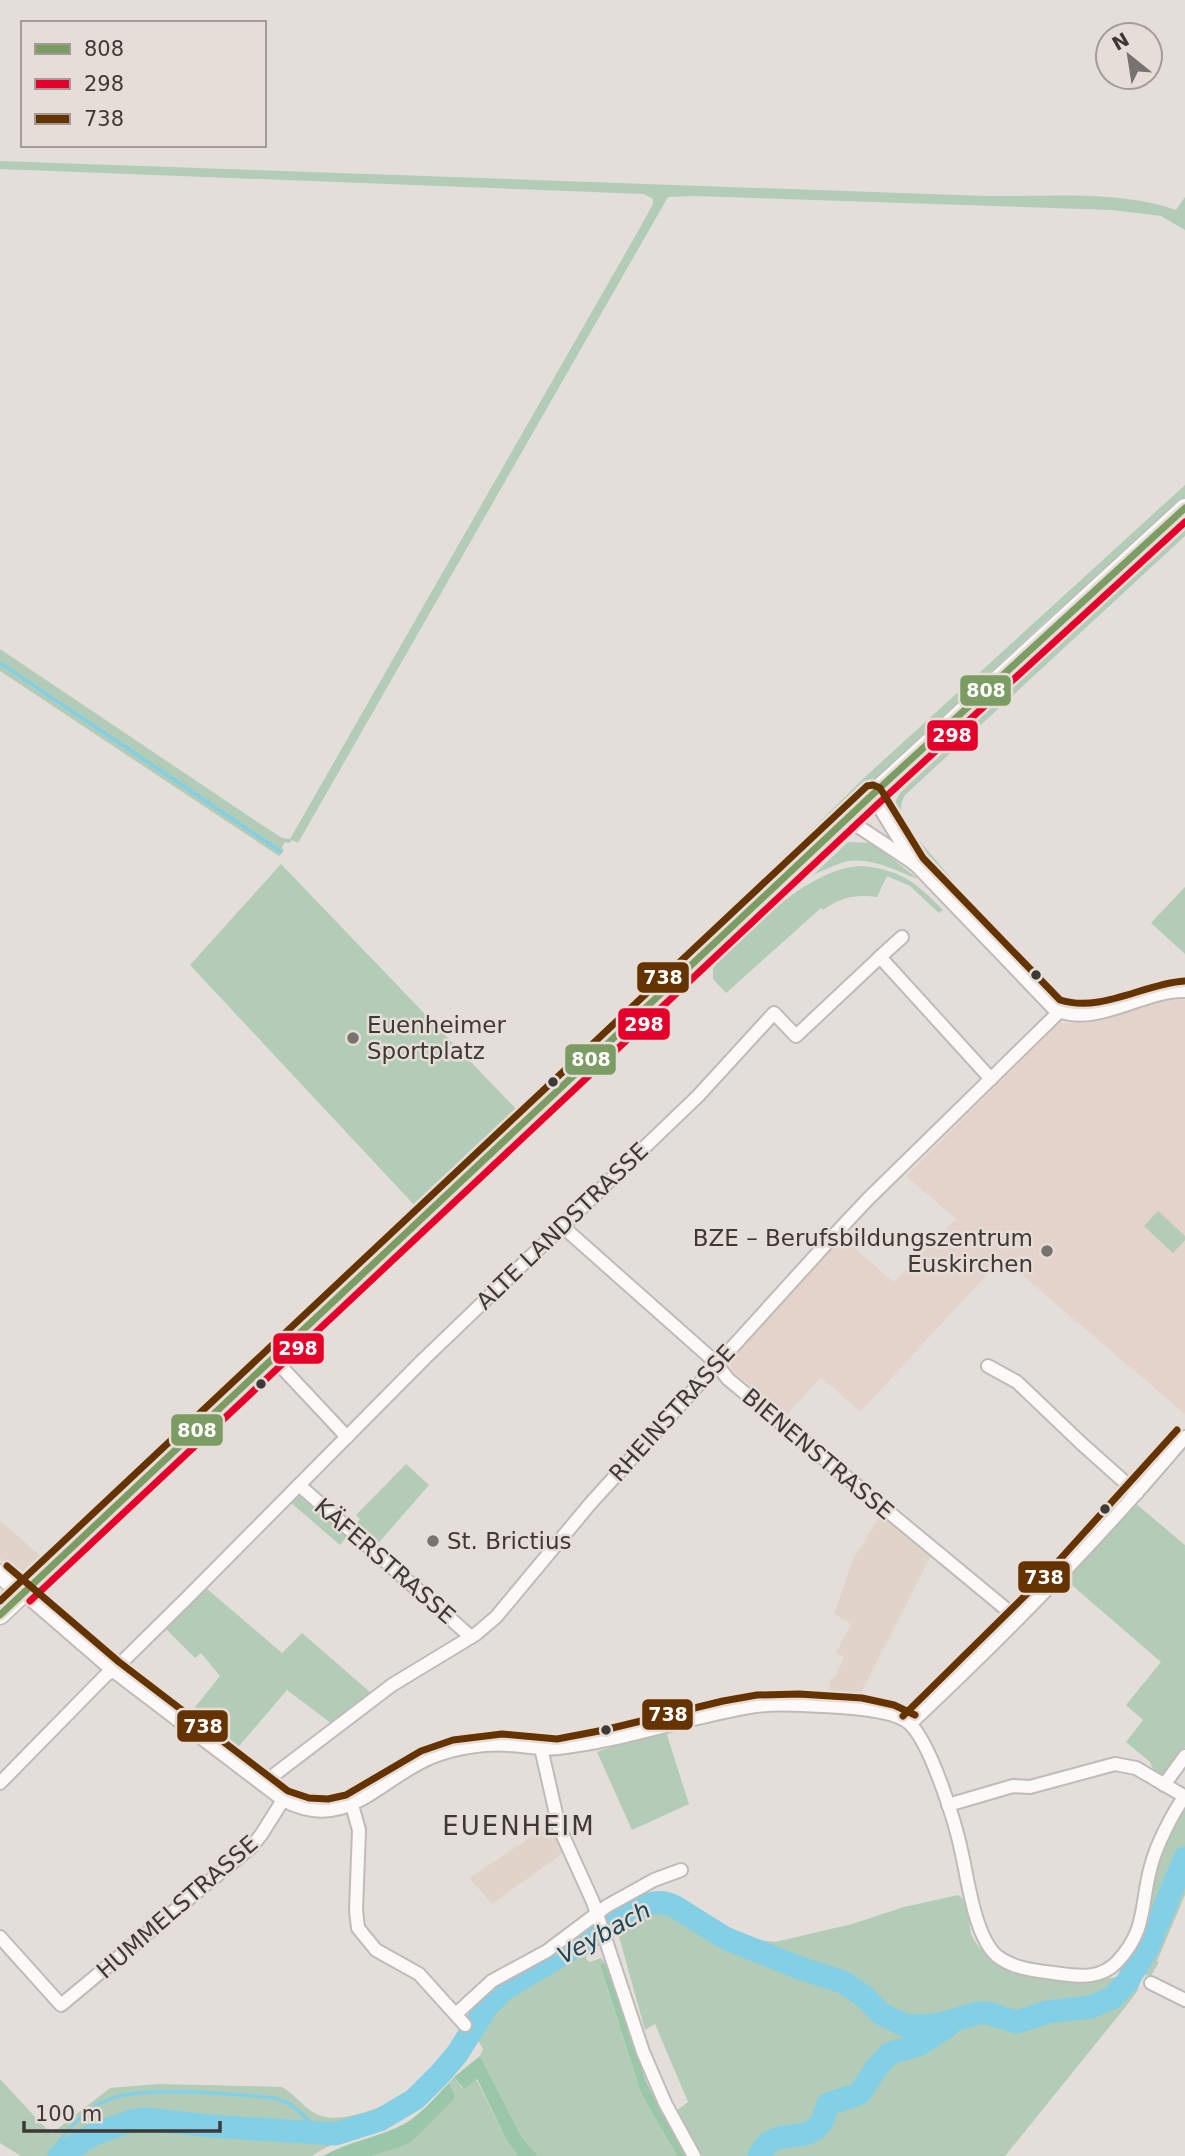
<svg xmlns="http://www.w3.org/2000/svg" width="1185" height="2156" font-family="'DejaVu Sans',sans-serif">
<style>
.commercial{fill:#e0d4c9}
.education{fill:#e3d3cb}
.green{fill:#b2ccb7}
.forest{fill:#9bc7a9}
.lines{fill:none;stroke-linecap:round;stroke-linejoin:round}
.stream{stroke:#82cfe6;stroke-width:3.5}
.river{stroke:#82cfe6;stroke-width:23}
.minor-casing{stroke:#c0bbb8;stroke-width:16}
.primary-casing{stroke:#c0bbb8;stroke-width:21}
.minor{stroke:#fbfaf9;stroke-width:12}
.primary{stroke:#fbfaf9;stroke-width:18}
.bus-1-casing{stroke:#e7ddd7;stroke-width:12}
.bus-2-casing{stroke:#e7ddd7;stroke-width:12}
.bus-3-casing{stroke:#e7ddd7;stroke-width:12}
.bus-1{stroke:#7b9d63;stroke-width:7}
.bus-2{stroke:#e4002b;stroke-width:7}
.bus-3{stroke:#653300;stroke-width:7}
.bus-dot{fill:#3d3937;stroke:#e7ddd7;stroke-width:2.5}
.poi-dot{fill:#777370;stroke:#e7ddd7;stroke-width:2.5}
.labels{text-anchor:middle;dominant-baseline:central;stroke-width:5;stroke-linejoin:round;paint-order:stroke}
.poi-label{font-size:23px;fill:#3d3937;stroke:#e7ddd7;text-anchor:start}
.street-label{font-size:23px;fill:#3d3937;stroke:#e7ddd7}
.water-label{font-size:24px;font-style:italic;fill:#1a4a59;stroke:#e7ddd7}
.quarter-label{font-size:26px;letter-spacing:2px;fill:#3d3937;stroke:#e7ddd7}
.line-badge{stroke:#e7ddd7;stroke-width:2.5}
.badge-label{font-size:19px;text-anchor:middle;font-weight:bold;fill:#fff}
</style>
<rect width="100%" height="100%" fill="#e4deda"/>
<g class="commercial">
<polygon points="881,1515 931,1555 857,1701 827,1700 831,1678 834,1679 844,1657 836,1653 851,1624 834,1614 853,1559"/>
<polygon points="0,1521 42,1557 26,1573 19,1574 0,1558"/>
<polygon points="551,1824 563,1853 492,1904 469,1878"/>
</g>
<polygon class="education" points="1185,1000 1185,1414 1002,1258 860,1412 821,1377 786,1416 732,1370 730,1364 734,1357 842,1238 894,1282 956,1219 906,1176 1059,1023 1090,1023 1162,1001"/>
<g class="green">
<path d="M0,161L985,196C1045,197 1119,190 1176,210L1185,197V230L1161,216L1112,210L694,196L668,197L298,843L292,840L289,843L285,842L282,847L284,851L279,856L0,671V649L253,819L282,838L290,839L637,233L653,204V199L644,194L0,169Z"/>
<polygon points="1185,485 1185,498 1177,506 1049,618 863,790 722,929 570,1071 567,1069 533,1101 531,1098 674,966 865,777"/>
<path d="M1185,527V536L905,795C896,811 903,820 913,833L993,928L1060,1001L1058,1003L1034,973L1030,976L946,888L899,829L901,827C891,814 892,803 902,791Z"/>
<path d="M848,842L872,843L918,879C896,871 870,856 844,862C834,865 824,871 814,874Z"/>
<polygon points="281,864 518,1111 494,1131 455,1174 417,1208 190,965"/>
<path d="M864,866C903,871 916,883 943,910L939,913L910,886L887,876L877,897C857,894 840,897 823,910L821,908L726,993L713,979V968C748,931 811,865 864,866Z"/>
<polygon points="1185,887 1185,954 1151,923"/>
<polygon points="1158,1211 1185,1236 1185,1240 1173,1253 1144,1226"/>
<polygon points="359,1262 361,1266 140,1472 137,1469"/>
<polygon points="406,1464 429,1485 375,1547 353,1528 360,1519 356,1515"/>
<polygon points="299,1494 348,1535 340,1545 290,1502"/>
<polygon points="1135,1503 1185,1545 1185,1747 1169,1770 1159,1776 1155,1773 1150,1762 1126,1742 1143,1720 1126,1705 1161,1662 1066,1580"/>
<polygon points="206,1588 282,1653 302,1633 371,1693 331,1723 287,1690 235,1751 188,1716 220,1676 201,1653 195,1658 164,1627"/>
<polygon points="666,1732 689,1804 632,1830 597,1752 622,1743"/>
<path d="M1185,1807V1848L1148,1942L1130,1972L1134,1973L1150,1949L1185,1866V1895L1157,1961L1159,1962L1151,1976L1142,1975L1138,1990L1127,2005L1005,2156H703L676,2111L688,2102L655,2024L645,2030L618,1933L615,1932L611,1934L604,1919L647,1896L662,1894L677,1899L722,1928L747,1939L775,1942L852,1924L904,1907L958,1895C971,1902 967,1925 973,1938C978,1948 986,1954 994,1960L1090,1981L1118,1977L1120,1970L1118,1969L1144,1930L1150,1910L1155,1866Z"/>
<path d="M592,1925L600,1943L597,1944L598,1948L586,1956L587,1960L590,1962L601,1958L605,1963L600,1966L641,2093L677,2156H538L521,2136L480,2056L483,2049L478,2040L480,2039L478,2034H475L466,2019C482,1982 557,1947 592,1925Z"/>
<path d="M463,2031L465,2035C444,2069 418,2095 384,2115L386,2119C421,2101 445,2072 469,2041L472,2042V2049L467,2057C445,2078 425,2107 399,2121C371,2135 338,2137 312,2156H21L0,2143V2079L51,2134L110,2088L159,2084L282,2087C298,2096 307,2114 326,2117C335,2119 345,2117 354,2115C400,2105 441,2073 463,2031Z"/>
<polygon points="454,2077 462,2088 476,2079 507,2141 518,2156 372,2156 398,2148 455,2095 449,2083"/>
</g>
<g class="forest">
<polygon points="605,1963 646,2081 660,2110 686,2156 677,2156 641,2093 600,1965"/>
<polygon points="480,2056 521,2136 538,2156 518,2156 507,2141 477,2079 464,2089 454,2077"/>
<path d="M449,2083L455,2095L453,2100L411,2142L398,2148L372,2156H323C348,2141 378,2138 404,2124C422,2114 435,2097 449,2083Z"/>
</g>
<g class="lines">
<g class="stream">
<polyline points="0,663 280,851"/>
<path d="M50,2156C64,2133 82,2111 107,2100C141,2085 235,2094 274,2098C294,2103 307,2118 319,2133"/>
</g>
<g class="river">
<path d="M59,2156L92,2135L131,2121L145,2119L211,2126L335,2134L380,2120L415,2099L441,2073L457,2054L488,2005L503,1990L638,1909C651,1902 660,1900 674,1906L725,1938L800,1968L843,1982L865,1997L880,2013L906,2026L937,2025L978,2013H987L1017,2022L1047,2012L1091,2007L1112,1998L1127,1982L1147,1949L1185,1858"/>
<path d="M759,2156C774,2124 803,2146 820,2124C825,2118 825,2110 828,2104L859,2094L877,2067L890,2053L919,2045L948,2026"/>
</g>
<defs>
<g id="minor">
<polyline points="872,795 914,864"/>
<path d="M847,819L915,864L1054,1009C1095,1029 1142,990 1185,991"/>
<polyline points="880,957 902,937"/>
<polyline points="562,1226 713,1360 728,1379 1018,1619"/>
<polyline points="273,1358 347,1437"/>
<polyline points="988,1366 1017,1382 1082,1444 1137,1493"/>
<polyline points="299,1485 471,1637"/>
<path d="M23,1593L112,1670L283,1800C346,1834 380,1778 432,1757C455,1748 485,1743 510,1745C526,1746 542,1750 558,1748C623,1741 685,1718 749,1707C773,1703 798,1705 822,1706C843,1707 895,1709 910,1724C931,1744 956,1824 962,1854C968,1881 975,1937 997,1956C1015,1970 1039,1971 1061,1974C1082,1977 1102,1978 1117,1962C1148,1929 1140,1905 1151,1866C1156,1846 1173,1812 1185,1796"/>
<path d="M910,1724C1007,1633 1100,1538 1185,1437"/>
<polyline points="541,1748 559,1827 593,1902 643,2052 665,2103 694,2156"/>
<polyline points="0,1783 105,1676 121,1663 186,1599 424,1359 698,1096 774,1013 796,1036 880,957 991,1079"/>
<polyline points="262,1784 392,1685 476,1634 496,1617 590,1504 836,1233 868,1199 1059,1012"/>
<polyline points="1164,1785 1185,1756"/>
<polyline points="352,1805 359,1830 356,1910 358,1928 376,1950 419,1974 465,2025"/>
<polyline points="948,1805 1013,1786 1030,1787 1115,1764 1136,1768 1184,1796"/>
<polyline points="0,1937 61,2005 251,1847 261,1835 283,1800"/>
<polyline points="1151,1983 1185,2000"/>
<polyline points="456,2014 492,1981 547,1951 607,1906 654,1880 681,1870"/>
</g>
<g id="primary">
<polyline points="0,1574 23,1593"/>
<polyline points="0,1615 872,795 1185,508"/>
</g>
</defs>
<use href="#minor" class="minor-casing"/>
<use href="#primary" class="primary-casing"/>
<use href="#minor" class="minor"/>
<use href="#primary" class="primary"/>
<defs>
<polyline id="bus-1" points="0,1615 872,795 1185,508"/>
<polyline id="bus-2" points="30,1601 879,803 1185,522"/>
<g id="bus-3">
<polyline points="7,1566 119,1662 288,1791 309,1798 328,1799 346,1795 421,1751 453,1740 502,1734 557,1739 604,1730 723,1701 757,1695 799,1694 862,1698 894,1705 915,1715"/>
<path d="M0,1601L867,786L873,785L880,788L923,858L1060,1000C1101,1013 1143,984 1184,981"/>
<polyline points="903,1716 1044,1577 1177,1430"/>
</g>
</defs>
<use href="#bus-1" class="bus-1-casing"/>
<use href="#bus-2" class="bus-2-casing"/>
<use href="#bus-3" class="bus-3-casing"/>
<use href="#bus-1" class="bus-1"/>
<use href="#bus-2" class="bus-2"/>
<use href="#bus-3" class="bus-3"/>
</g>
<g class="bus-dot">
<circle cx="1036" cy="975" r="6"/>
<circle cx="553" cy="1082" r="6"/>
<circle cx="261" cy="1384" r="6"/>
<circle cx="1105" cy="1509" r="6"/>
<circle cx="606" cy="1730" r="6"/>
</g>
<g class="poi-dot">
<circle cx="353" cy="1038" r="7"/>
<circle cx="1047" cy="1251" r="7"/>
<circle cx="433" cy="1541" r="7"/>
</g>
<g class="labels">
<g class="poi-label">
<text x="367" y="1025">Euenheimer<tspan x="367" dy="26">Sportplatz</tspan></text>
<text x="1033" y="1238" text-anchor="end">BZE – Berufsbildungszentrum<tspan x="1033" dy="26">Euskirchen</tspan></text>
<text x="447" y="1541">St. Brictius</text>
</g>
<g class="street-label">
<text transform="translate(562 1226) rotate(-44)">ALTE LANDSTRASSE</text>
<text transform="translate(672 1413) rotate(-48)">RHEINSTRASSE</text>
<text transform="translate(818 1454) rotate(40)">BIENENSTRASSE</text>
<text transform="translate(385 1561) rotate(41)">KÄFERSTRASSE</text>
<text transform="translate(177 1907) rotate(-41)">HUMMELSTRASSE</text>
</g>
<g class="water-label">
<text transform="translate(604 1933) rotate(-29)">Veybach</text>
</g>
<g class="quarter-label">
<text x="519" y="1826">EUENHEIM</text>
</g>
</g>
<g class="line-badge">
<rect x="959" y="674" width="53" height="33" rx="7" fill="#7b9d63"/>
<rect x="926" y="719" width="53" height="33" rx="7" fill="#e4002b"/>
<rect x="636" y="961" width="54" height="33" rx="7" fill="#653300"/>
<rect x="617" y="1007" width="54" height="34" rx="7" fill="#e4002b"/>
<rect x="564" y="1043" width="53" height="33" rx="7" fill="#7b9d63"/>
<rect x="272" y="1332" width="53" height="33" rx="7" fill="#e4002b"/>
<rect x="170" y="1413" width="54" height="34" rx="7" fill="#7b9d63"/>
<rect x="1017" y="1560" width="54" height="34" rx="7" fill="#653300"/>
<rect x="641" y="1698" width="53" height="33" rx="7" fill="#653300"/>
<rect x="176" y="1709" width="53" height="34" rx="7" fill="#653300"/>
</g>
<g class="badge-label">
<text x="986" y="697">808</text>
<text x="952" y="742">298</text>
<text x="663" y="984">738</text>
<text x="644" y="1031">298</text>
<text x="591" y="1066">808</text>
<text x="298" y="1355">298</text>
<text x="197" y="1437">808</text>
<text x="1044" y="1584">738</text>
<text x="668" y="1721">738</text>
<text x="203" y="1733">738</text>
</g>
<rect x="21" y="21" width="245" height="126" fill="#e7ddd7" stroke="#a39b97" stroke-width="2"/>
<rect x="35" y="44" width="35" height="10" fill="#7b9d63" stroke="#a39b97" stroke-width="2"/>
<text x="84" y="56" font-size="21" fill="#3d3937">808</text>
<rect x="35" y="79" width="35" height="10" fill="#e4002b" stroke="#a39b97" stroke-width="2"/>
<text x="84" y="91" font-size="21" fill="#3d3937">298</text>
<rect x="35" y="114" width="35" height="10" fill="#653300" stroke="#a39b97" stroke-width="2"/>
<text x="84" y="126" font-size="21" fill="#3d3937">738</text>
<g transform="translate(1129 56) rotate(330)"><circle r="33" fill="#e7ddd7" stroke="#a39b97" stroke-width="2"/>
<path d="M0-5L12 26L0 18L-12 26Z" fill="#777370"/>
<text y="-10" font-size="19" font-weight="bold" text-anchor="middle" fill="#3d3937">N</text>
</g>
<path d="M24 2121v10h196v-10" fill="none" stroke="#3d3937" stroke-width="3.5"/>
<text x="35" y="2121" font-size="21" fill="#3d3937" stroke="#e7ddd7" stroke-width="5" paint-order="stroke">100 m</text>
</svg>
